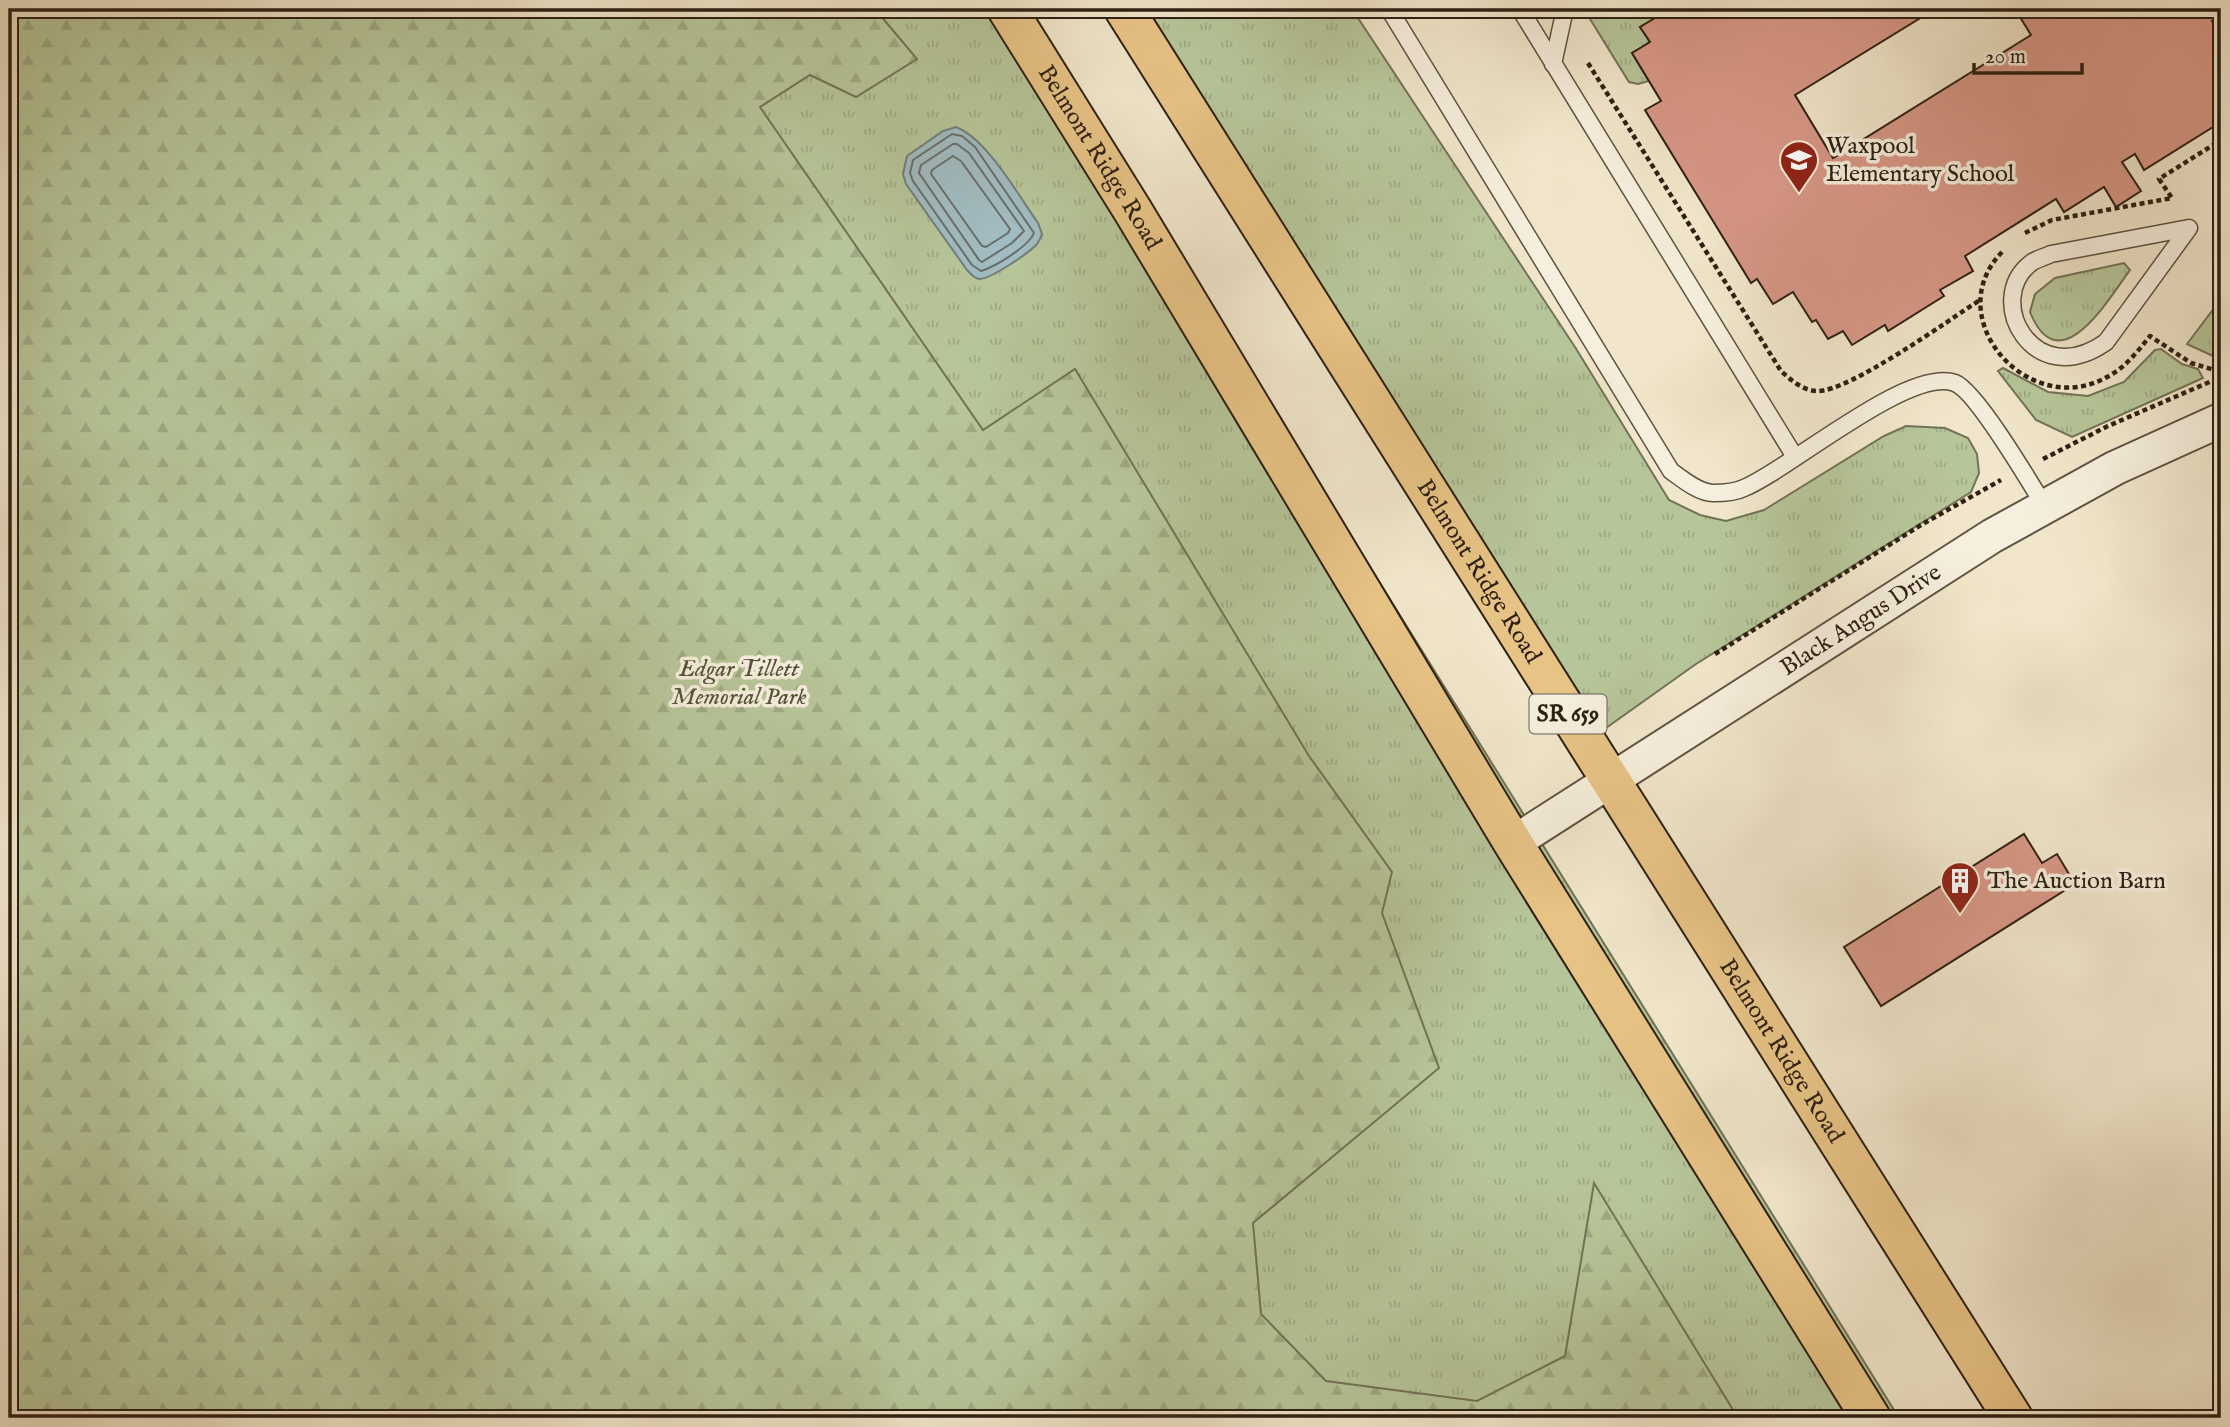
<svg xmlns="http://www.w3.org/2000/svg" width="2230" height="1427" font-family="'IM FELL English',serif">
<style>
.grass{fill:url(#grass-tufts);stroke:#727356;stroke-width:2}
.forest{fill:url(#forest-firs);stroke:#727356;stroke-width:2}
.water{fill:#a1bcc2;stroke:#737e7c;stroke-width:2}
.lines{fill:none;stroke-linecap:round;stroke-linejoin:round}
.shore{stroke:#676e6a;stroke-width:2}
.building{fill:#d79786;stroke:#2d2013;stroke-width:2}
.service-casing{stroke:#5e5241;stroke-width:19}
.minor-casing{stroke:#5e5241;stroke-width:37}
.primary-casing{stroke:#2d2013;stroke-width:42}
.path{stroke:#2d2013;stroke-width:4.5;stroke-dasharray:5 3.5;stroke-linecap:butt}
.service{stroke:#f6efdd;stroke-width:16}
.minor{stroke:#f6efdd;stroke-width:33}
.primary{stroke:#e8c386;stroke-width:38}
.labels{text-anchor:middle;dominant-baseline:central;stroke-width:7;stroke-linejoin:round;paint-order:stroke}
.shield{fill:#f6efdd;stroke:#695e50;stroke-width:2}
.shield-label{font-size:23px;font-weight:bold;fill:#2d2013}
.poi-label{font-size:24px;fill:#2d2013;stroke:#f6efdd;text-anchor:start}
.street-label{font-size:24px;fill:#2d2013;stroke:#f6efdd}
.park-label{font-size:24px;font-style:italic;fill:#56523c;stroke:#f6efdd}
</style>
<defs>
<pattern id="grass-tufts" width="24" height="20" patternUnits="userSpaceOnUse" patternTransform="scale(1.75)"><rect width="24" height="20" fill="#b7c69a"/><path d="M3 7l-1-3M5 7V3M7 7l1-3M15 17l-1-3M17 17v-4M19 17l1-3" fill="none" stroke="#9eaa84"/></pattern>
<pattern id="forest-firs" width="22" height="20" patternUnits="userSpaceOnUse" patternTransform="scale(1.75)"><rect width="22" height="20" fill="#b7c69a"/><path d="M5 1l3.5 6h-7zM16 11l3.5 6h-7z" fill="#9eaa84"/></pattern>
</defs>
<rect width="100%" height="100%" fill="#f1e6cb"/>
<filter id="stains"><feTurbulence type="fractalNoise" baseFrequency=".00286" numOctaves="4"/><feColorMatrix values="0 0 0 0 .2 0 0 0 0 .09 0 0 0 0 .02 0 0 0 .5 -.17"/></filter>
<radialGradient id="worn" r=".72"><stop offset=".6" stop-color="#630" stop-opacity="0"/><stop offset="1" stop-color="#630" stop-opacity=".3"/></radialGradient>
<g class="grass">
<polygon points="9,9 1023,9 1899,1418 1287,1418"/>
<polygon points="1135,9 1352,9 1575,347 1669,500 1700,515 1726,521 1764,510 1884,436 1906,426 1945,428 1968,438 1977,454 1979,473 1971,492 1696,664 1589,740"/>
<polygon points="1595,9 1670,9 1640,27 1650,42 1632,53 1649,81 1638,84 1629,82 1590,19"/>
<path d="M2124,263L2130,270C2108,300 2059,384 2030,312L2035,294L2055,278Z"/>
<polygon points="2221,299 2221,356 2213,356 2187,344"/>
<polygon points="2161,349 2182,364 2198,369 2203,378 2072,437 2036,420 1998,371 2003,368 2048,392 2088,396 2124,382 2155,350"/>
</g>
<polygon class="forest" points="9,9 875,9 917,59 856,97 810,75 760,107 983,430 1075,369 1309,756 1392,872 1382,913 1439,1068 1253,1223 1261,1314 1326,1381 1477,1401 1565,1356 1594,1183 1738,1418 9,1418"/>
<path class="water" d="M956,127C987,139 1018,195 1038,223L1042,234C1041,237 1039,241 1037,244C1029,253 992,278 980,279C974,279 971,274 967,270L906,184L903,174L907,156L943,131Z"/>
<g class="lines">
<g class="shore">
<path d="M952,134L962,136L975,147L1034,233C1029,246 995,267 981,271L972,265L913,181L910,173L913,160Z"/>
<polygon points="953,144 957,144 969,153 1024,231 1012,243 982,262 979,260 919,173 921,165"/>
<polygon points="953,156 961,161 1010,229 1008,233 986,247 982,246 931,174 932,170"/>
</g>
</g>
<g class="building">
<polygon points="1670,9 1935,9 1795,95 1833,158 2031,35 2015,9 2221,9 2221,15 2212,21 2221,36 2221,122 2144,170 2135,154 2122,162 2141,191 2116,207 2104,187 2064,212 2056,199 1965,256 1973,271 1940,290 1944,296 1888,331 1885,325 1852,345 1843,331 1828,339 1816,320 1812,322 1793,292 1773,304 1757,279 1751,283 1645,110 1661,101 1632,53 1650,42 1640,27"/>
<polygon points="2024,834 2042,863 2057,854 2075,884 1881,1006 1844,947"/>
</g>
<g class="lines">
<defs>
<g id="service">
<path d="M1389,9L1671,471C1682,479 1699,493 1713,493C1722,493 1736,492 1744,488C1790,469 1909,366 1955,383C1976,391 2031,484 2045,507"/>
<polyline points="1520,9 1795,457"/>
<polyline points="1553,64 1565,9"/>
<path d="M2189,228L2106,342C2034,393 1983,300 2031,263C2036,259 2045,257 2051,254Z"/>
</g>
<g id="minor">
<path id="s1" d="M1513,843L1992,536L2115,468L2221,420"/>
</g>
<g id="primary">
<path id="s2" d="M1007,9L1133,211L1513,843L1871,1418"/>
<path id="s3" d="M1124,9L2013,1418"/>
</g>
</defs>
<use href="#service" class="service-casing"/>
<use href="#minor" class="minor-casing"/>
<use href="#primary" class="primary-casing"/>
<g class="path">
<path d="M1588,63L1781,371C1791,380 1803,391 1818,391C1850,391 1949,320 1980,300"/>
<polyline points="2025,233 2052,220 2172,198 2159,179 2221,140"/>
<path d="M2002,252C1938,318 2029,421 2107,377C2125,368 2138,351 2150,336L2191,363L2221,372"/>
<polyline points="2043,459 2108,426 2221,377"/>
<polyline points="1715,654 1921,525 2001,480"/>
</g>
<use href="#service" class="service"/>
<use href="#minor" class="minor"/>
<use href="#primary" class="primary"/>
</g>
<defs>
<symbol id="school-pin" viewBox="-11 -11 22 30"><path d="M0 17L-7.5 6A9.5 9.5 0 1 1 7.5 6Z" fill="#8f2418" stroke="#f6efdd"/><path d="M0-5L7-2L0 1L-7-2ZM-4 1L0 2.5L4 1V4Q0 6-4 4Z" fill="#fff"/></symbol>
<symbol id="building-pin" viewBox="-11 -11 22 30"><path d="M0 17L-7.5 6A9.5 9.5 0 1 1 7.5 6Z" fill="#8f2418" stroke="#f6efdd"/><path d="M-4-6H4V6H1V3H-1V6H-4ZM-2.5-4.3h1.7v1.8h-1.7ZM.8-4.3h1.7v1.8H.8ZM-2.5-1h1.7V.8h-1.7ZM.8-1h1.7V.8H.8Z" fill="#fff"/></symbol>
</defs>
<g fill-rule="evenodd">
<use href="#school-pin" x="1777" y="138" width="44" height="60"/>
<use href="#building-pin" x="1938" y="859" width="44" height="60"/>
</g>
<g class="labels">
<rect class="shield" x="1529.5" y="694.5" width="77" height="39" rx="5"/>
<g class="shield-label">
<text x="1568" y="714">SR 659</text>
</g>
<g class="poi-label">
<text x="1826" y="146">Waxpool<tspan x="1826" dy="28">Elementary School</tspan></text>
<text x="1987" y="881">The Auction Barn</text>
</g>
<g class="street-label">
<text stroke="none"><textPath href="#s2" startOffset="175">Belmont Ridge Road</textPath></text>
<text stroke="none"><textPath href="#s3" startOffset="665">Belmont Ridge Road</textPath></text>
<text stroke="none"><textPath href="#s1" startOffset="413">Black Angus Drive</textPath></text>
<text stroke="none"><textPath href="#s3" startOffset="1232">Belmont Ridge Road</textPath></text>
</g>
<g class="park-label">
<text x="739" y="669">Edgar Tillett<tspan x="739" dy="28">Memorial Park</tspan></text>
</g>
</g>
<rect width="2230" height="1427" fill="none" stroke="#f1e6cb" stroke-width="35"/>
<rect x="10" y="10" width="2209" height="1406" fill="none" stroke="#2d2013" stroke-width="3.5"/>
<rect x="18" y="18" width="2195" height="1392" fill="none" stroke="#2d2013" stroke-width="2"/>
<path d="M1974 63v10h108v-10" fill="none" stroke="#2d2013" stroke-width="3.5"/>
<text x="1985" y="63" font-size="21" fill="#2d2013" stroke="#f6efdd" stroke-width="5" paint-order="stroke">20 m</text>
<rect width="100%" height="100%" filter="url(#stains)"/>
<rect width="100%" height="100%" fill="url(#worn)"/>
</svg>
